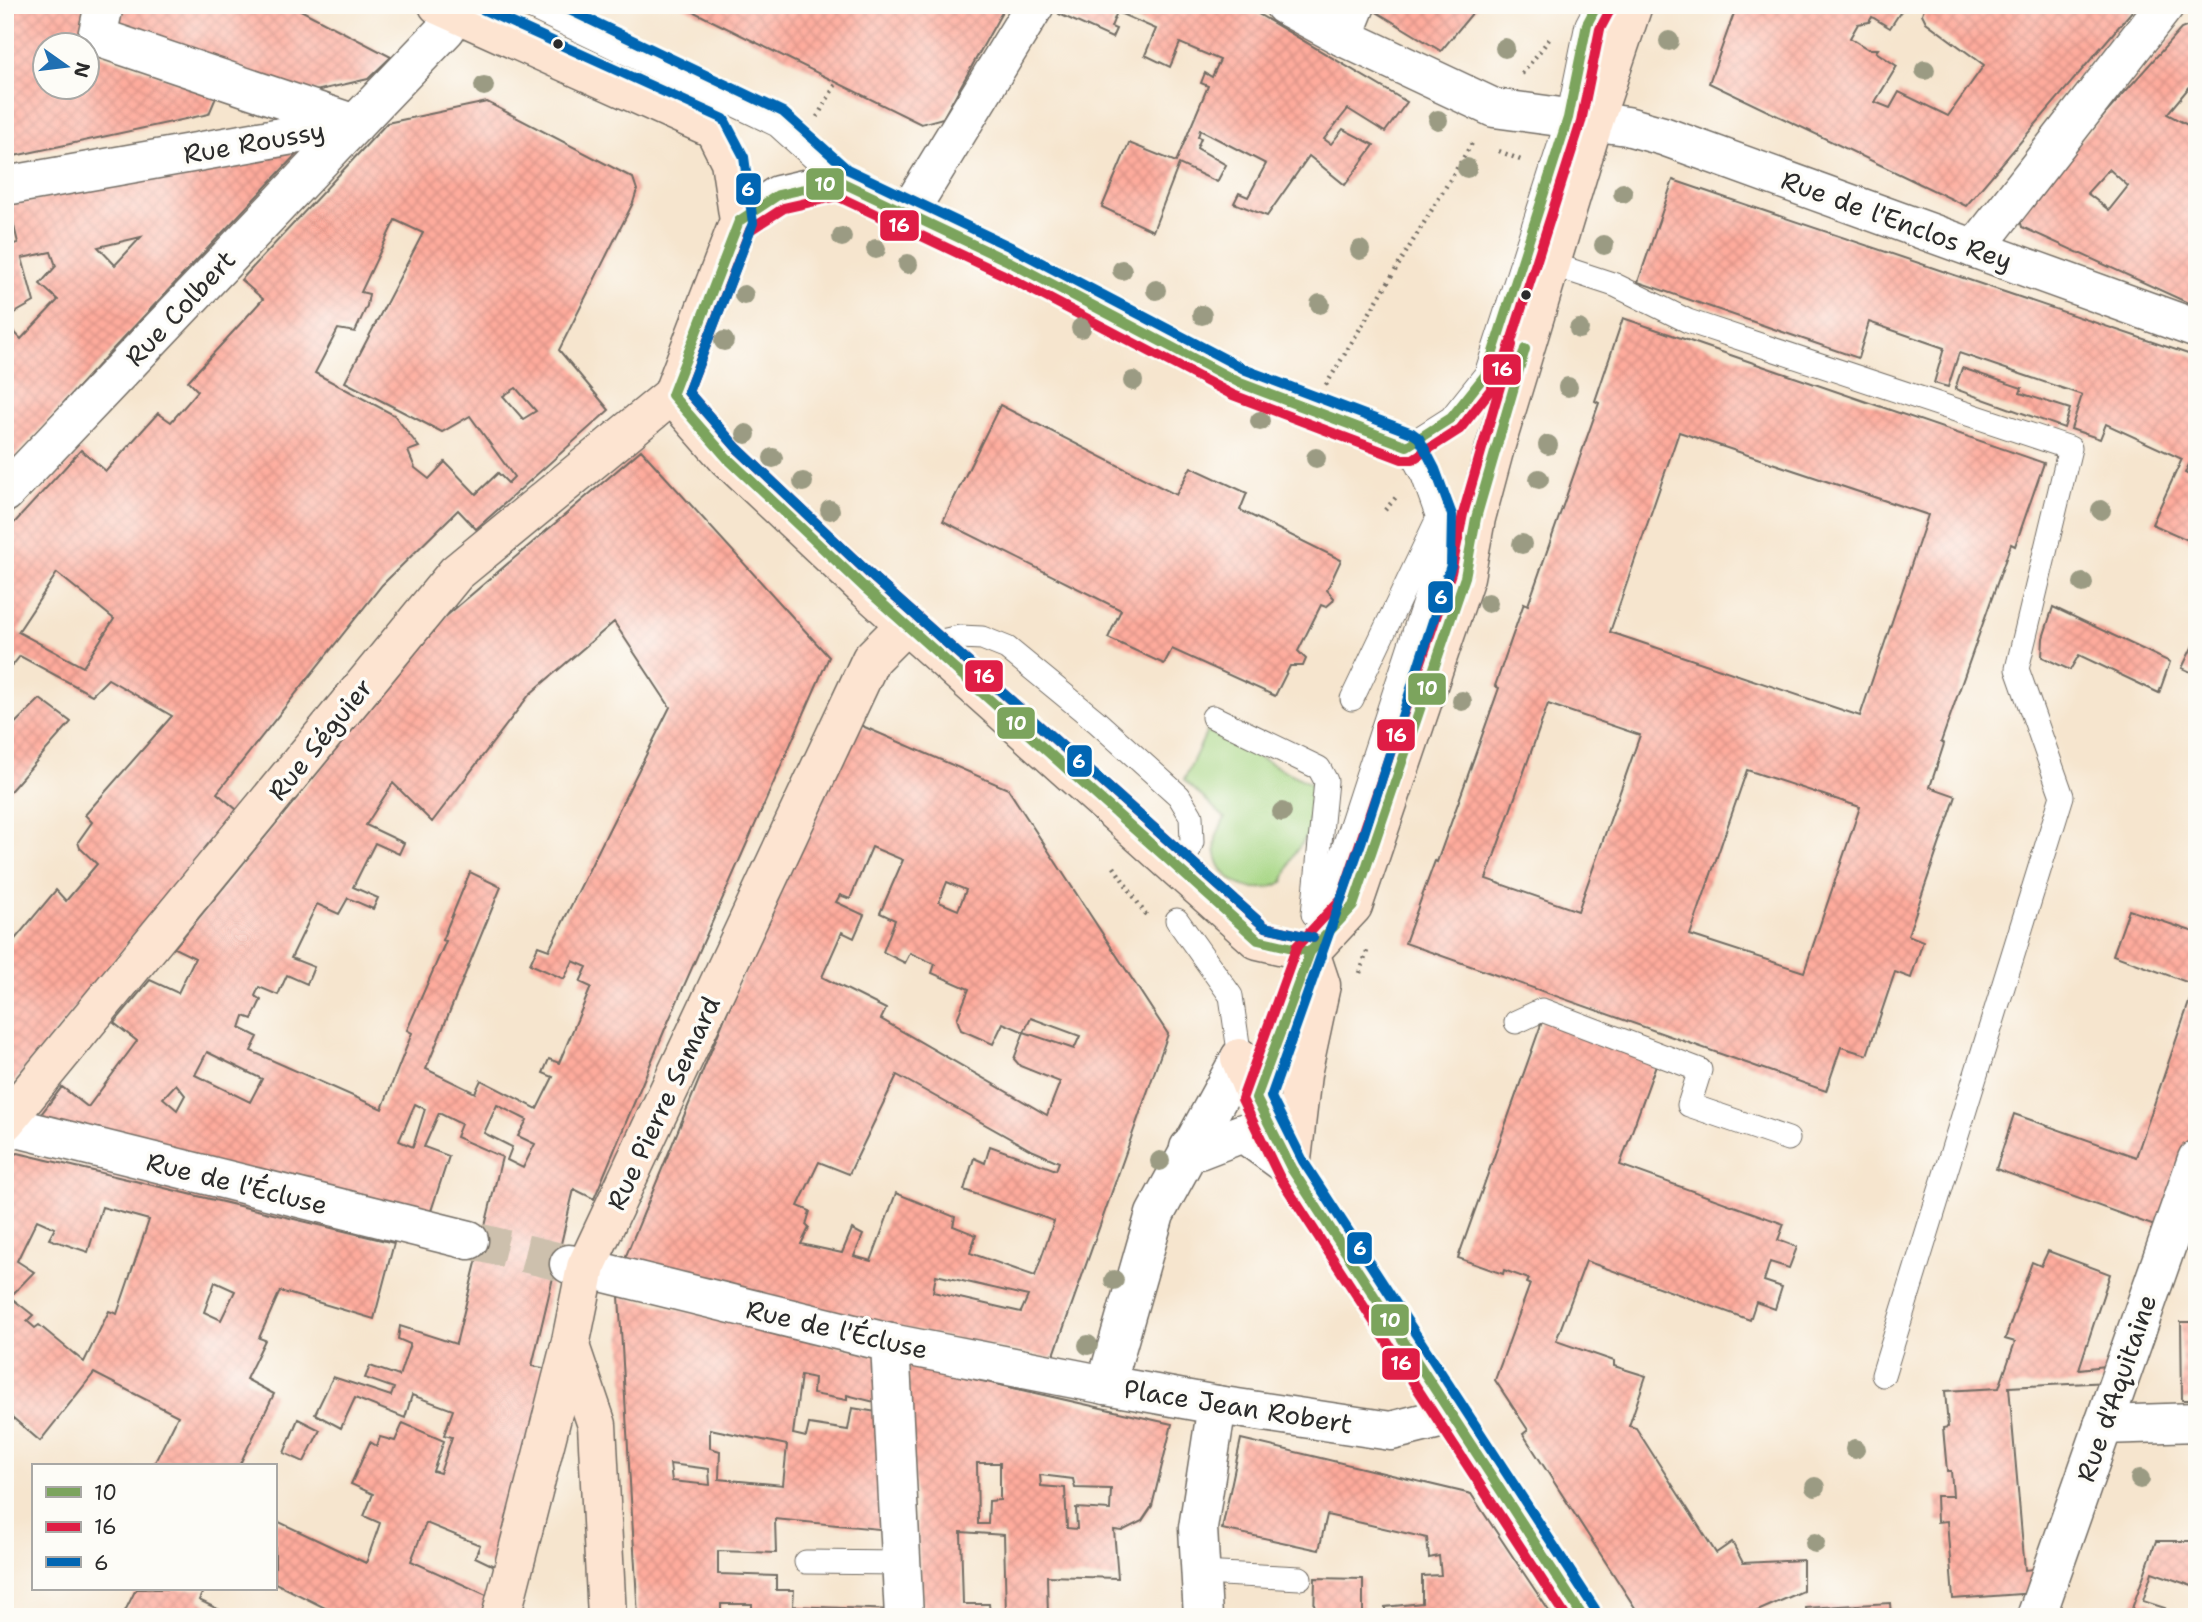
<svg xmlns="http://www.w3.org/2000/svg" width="2202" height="1622" font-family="'Shantell Sans',sans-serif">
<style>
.garden{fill:#a6d683;stroke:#688057;stroke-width:2}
.building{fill:url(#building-cross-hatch);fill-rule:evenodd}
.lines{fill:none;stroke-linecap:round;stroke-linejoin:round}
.street-tunnel{stroke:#cdc0ad;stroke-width:38;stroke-dasharray:38 19;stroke-linecap:butt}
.lane-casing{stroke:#726c64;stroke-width:25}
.street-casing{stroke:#726c64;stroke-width:41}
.secondary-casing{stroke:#726c64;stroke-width:41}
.path{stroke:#726c64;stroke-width:4.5;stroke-dasharray:2 5;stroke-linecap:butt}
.lane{stroke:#fff;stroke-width:23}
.street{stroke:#fff;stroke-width:38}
.secondary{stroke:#fde4d1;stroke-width:38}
.bus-1-casing{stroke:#fdfcf7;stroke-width:16}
.bus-2-casing{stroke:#fdfcf7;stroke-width:16}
.bus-3-casing{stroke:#fdfcf7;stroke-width:16}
.bus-1{stroke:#7ca45d;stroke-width:10}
.bus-2{stroke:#df1d45;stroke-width:10}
.bus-3{stroke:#0166b3;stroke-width:10}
.tree{fill:#9b9b83}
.bus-dot{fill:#2b2b2b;stroke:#fdfcf7;stroke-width:2.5}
.labels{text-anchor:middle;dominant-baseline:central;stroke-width:7;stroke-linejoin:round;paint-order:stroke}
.street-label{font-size:26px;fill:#2b2b2b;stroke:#fdfcf7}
.line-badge{stroke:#fdfcf7;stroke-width:2.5}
.badge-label{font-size:19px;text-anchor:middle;font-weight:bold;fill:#fff}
</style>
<defs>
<pattern id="building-cross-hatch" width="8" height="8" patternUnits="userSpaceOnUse" patternTransform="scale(1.75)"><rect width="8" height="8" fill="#feab9c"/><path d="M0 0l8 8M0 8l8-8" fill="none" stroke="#da9387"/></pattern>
</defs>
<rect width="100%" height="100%" fill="#fdfcf7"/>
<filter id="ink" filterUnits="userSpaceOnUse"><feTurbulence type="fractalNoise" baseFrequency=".0143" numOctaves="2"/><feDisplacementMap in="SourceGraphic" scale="14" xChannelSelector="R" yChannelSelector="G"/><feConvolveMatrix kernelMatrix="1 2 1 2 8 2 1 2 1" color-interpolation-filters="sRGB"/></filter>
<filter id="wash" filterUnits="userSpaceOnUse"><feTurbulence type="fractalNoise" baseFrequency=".00686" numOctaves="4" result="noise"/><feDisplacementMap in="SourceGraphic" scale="28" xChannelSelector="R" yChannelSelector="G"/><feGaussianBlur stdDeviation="1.57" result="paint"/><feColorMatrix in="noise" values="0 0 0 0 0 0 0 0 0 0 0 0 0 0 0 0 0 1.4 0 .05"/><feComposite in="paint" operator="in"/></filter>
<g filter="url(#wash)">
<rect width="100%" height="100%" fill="#f6e5ce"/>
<path class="garden" d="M1207,731L1311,784C1321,807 1312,833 1296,851C1290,858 1288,873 1283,882C1251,900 1210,879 1216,839C1217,832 1222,825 1225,818L1184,780Z"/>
<g id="blocks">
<g class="building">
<polygon points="5,5 92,5 85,46 46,46 46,88 88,88 88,51 217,95 209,114 5,158"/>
<polygon points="109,5 291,5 391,57 368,79 298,95 118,32"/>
<polygon points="680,5 1006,5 943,118 921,124"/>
<polygon points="1064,5 1243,5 1407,102 1385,132 1348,109 1324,139 1331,144 1343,129 1374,145 1345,185 1309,156 1267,216 1234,203 1239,193 1248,197 1266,164 1200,130 1198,137 1201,138 1197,148 1226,165 1217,182 1179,164 1153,231 1102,207 1129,143 1176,162 1208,86 1201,83 1205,73 1212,77 1220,60 1180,43 1170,67 1145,55 1156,29 1117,12 1111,27 1116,29 1112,38 1059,14"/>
<polygon points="1371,5 1479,5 1441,51 1370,8"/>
<polygon points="1737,5 1905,5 1890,28 1872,17 1869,22 1858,24 1850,38 1868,49 1878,49 1876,52 1897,66 1875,102 1890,108 1899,92 1948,116 1984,65 1926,22 1922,14 1925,5 2132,5 2133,10 1966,206 1709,83"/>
<path d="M2191,25L2197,27V88L2191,85L2167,114L2197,130V204L2189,216L2197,220V307L2022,227L2018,212L2181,29ZM2109,169L2128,186L2109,210L2087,193Z"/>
<path d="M487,102L633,178L637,190L633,203L559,350L609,410L476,529L458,510L382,585L217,793L237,810L9,1088H5V951L56,890L66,901L97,864L80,848L78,842L92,822L85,815L172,716L108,679L92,695L20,656L5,675V533L81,450L106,471L158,413L171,422L198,391L188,381L263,299L241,280L387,123ZM395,220L423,233L345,382L442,432L470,416L514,477L508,483L498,473L476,494L445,462L429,479L415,468L408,451L419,447L394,415L315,373L338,329L355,332L367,306L369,294L361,292ZM516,388L536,411L523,419L503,396ZM57,573L114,619L83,667L18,632Z"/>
<path d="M305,145L112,350L5,467V322L21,339L58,300L40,284L56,266L51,252L22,258L34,302L13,314L11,302L5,304V246L18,243L9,205ZM141,237L115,265L98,247Z"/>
<polygon points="1673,180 2197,357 2197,455 2194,454 2185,473 2197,479 2197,544 2152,524 2182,459 2106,424 2100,439 2071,429 2082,395 1959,353 1948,387 1934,383 1944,348 1869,322 1858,358 1638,282"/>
<path d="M1623,318L2044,463L2015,546L2011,544L1941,742L1944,744L1930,787L1956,796L1908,935L1923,941L1911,978L1895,972L1867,1055L1841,1047L1826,1091L1405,943L1435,861L1437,862L1499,688L1495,686L1524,603L1528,605L1599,403L1595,401ZM1679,432L1928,515L1860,716L1610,632ZM1548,704L1640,735L1578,911L1486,879ZM1747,770L1860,807L1804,972L1690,935Z"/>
<polygon points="1962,368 2022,388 2020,393 2070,409 2064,428 1955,389"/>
<polygon points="1000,405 1176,495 1191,467 1247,493 1240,510 1341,560 1327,590 1334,598 1333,601 1326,607 1321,605 1298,651 1306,659 1303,666 1290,666 1275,696 1172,649 1164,664 1108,638 1121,610 943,521"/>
<path d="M641,450L829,657L665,1029L594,1199L574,1189L532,1366L549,1369L498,1568L475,1557L480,1545L426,1523L411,1561L491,1597L487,1617H343L275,1583V1520L366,1563L380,1523L364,1516L373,1494L351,1484L370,1442L377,1446L380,1437L395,1441L403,1423L444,1441L433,1471L440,1473L452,1437L444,1435L453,1410L412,1395L405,1418L355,1398L341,1428L315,1414L333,1377L391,1396L394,1388L365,1378L370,1366L399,1376L410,1344L398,1339L400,1326L456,1344L502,1157L456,1137L461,1124L439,1113L424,1147L449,1156L430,1214L46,1125L42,1113L62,1087L88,1107L137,1041L114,1023L150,980L178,993L195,958L174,948L444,618ZM614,622L670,707L549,950L538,946L530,964L564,979L573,961L587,967L580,982L591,987L559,1063L549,1059L543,1073L553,1077L537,1109L481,1080L475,1093L426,1069L501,887L470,872L442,940L446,941L407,1030L412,1033L382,1109L251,1051L258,1037L240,1028L244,1016L252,1019L261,1000L255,996L259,987L278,995L287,975L307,984L314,967L291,958L317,904L339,914L348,898L373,909L378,898L353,887L375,843L399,854L404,843L366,825L393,783L432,822L530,694ZM207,1052L262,1079L250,1102L195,1075ZM176,1084L185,1095L177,1110L163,1098ZM415,1104L425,1109L413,1147L399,1141ZM497,1105L527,1120L518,1136L535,1144L523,1168L507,1160L512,1147L484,1133Z"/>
<polygon points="2053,607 2170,662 2159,693 2079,655 2070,670 2042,657 2043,638"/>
<polygon points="2197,637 2197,675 2182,668"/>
<polygon points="40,699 71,722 5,797 5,725 9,729"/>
<path d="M853,722L1008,789L1168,1034L1055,1352L1051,1358L757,1298L625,1258L728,1010ZM872,847L903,860L880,913L895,920L883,952L905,963L910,953L935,964L932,973L969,989L957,1019L961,1030L993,1044L1003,1023L1024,1032L1031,1018L1080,1036L1074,1049L1024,1032L1014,1059L1020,1066L1060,1082L1047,1115L881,1019L886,1009L822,977L842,932L854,938L864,915L836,902L840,895L850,899ZM947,882L966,890L958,910L939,902ZM897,1075L1029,1149L1059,1162L1056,1170L990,1146L985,1163L974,1158L964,1190L1054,1221L1035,1276L970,1253L976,1235L953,1226L955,1217L896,1193L871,1261L854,1256L863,1235L852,1229L842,1253L801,1244L809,1228L806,1225L810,1211L798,1206L819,1162L849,1174ZM936,1275L1028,1296L1021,1312L933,1292Z"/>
<polygon points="2129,910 2197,933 2197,1130 2163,1229 1996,1169 2014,1114 2136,1157 2195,985 2113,955"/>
<polygon points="1543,1019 1658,1059 1620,1165 1784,1224 1778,1240 1797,1247 1789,1268 1770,1262 1764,1281 1782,1287 1775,1309 1756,1302 1750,1320 1586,1261 1556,1341 1614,1361 1614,1366 1646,1376 1629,1426 1636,1428 1716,1553 1732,1542 1743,1563 1803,1560 1803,1591 1744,1617 1641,1617 1523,1434 1528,1430 1495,1380 1530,1284 1527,1283 1529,1279 1504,1270 1503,1274 1458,1258"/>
<path d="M18,1153L394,1243L374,1319L280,1291L259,1338L265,1340L246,1379L274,1394L239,1466H153L178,1416L94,1373L40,1441L5,1411V1157ZM102,1207L149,1220L117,1314L109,1311L84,1362L39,1325L35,1328L27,1321L33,1315L10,1297L34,1272L17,1261L37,1220L55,1228L49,1239L88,1252ZM215,1282L235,1291L221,1320L204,1312Z"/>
<polygon points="2048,1251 2110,1274 2079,1369 2115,1365 2109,1382 2009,1387 2025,1570 2043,1568 2034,1593 1953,1599 1947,1521 1937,1522 1936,1496 1953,1496 1951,1471 1947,1471 1943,1428 1948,1427 1945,1391 1999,1388 2015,1342 2005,1339 2032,1262 2041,1266"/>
<path d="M619,1296L879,1356L882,1404L847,1395V1400L813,1394L814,1378L801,1375L793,1434L806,1437L809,1424L848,1430L852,1408L883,1413L889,1530L775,1519L776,1553L718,1551V1574L776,1576V1590H794L793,1606L894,1610V1617H752V1604H721V1617H638ZM710,1429L787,1445L783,1485L719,1479L720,1451L710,1448ZM670,1464L709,1469L710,1485L672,1481Z"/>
<polygon points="2181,1322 2197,1322 2197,1400 2182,1400"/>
<path d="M907,1364L1172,1424L1152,1506L1142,1521L1122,1531L1114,1530L1118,1578L1047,1576L1048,1617H923ZM977,1463H1000V1500L989,1501L988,1524H978ZM1040,1475L1073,1479L1075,1488L1111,1489L1110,1510L1076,1508L1077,1529L1067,1528L1065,1488L1041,1486ZM961,1532L1004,1535L1006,1614L990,1613L989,1604H963Z"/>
<polygon points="298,1419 320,1430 304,1462 284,1453"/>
<polygon points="1241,1439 1471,1494 1553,1617 1385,1617 1385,1607 1422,1603 1422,1576 1441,1575 1439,1556 1429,1558 1427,1538 1327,1515 1319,1550 1222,1529"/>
<polygon points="2156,1541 2197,1541 2195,1587 2152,1572 2143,1601 2165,1608 2161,1617 2129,1617"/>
<polygon points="1315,1578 1363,1579 1363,1617 1314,1617"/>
<polygon points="136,1589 204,1589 199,1600 234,1617 122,1617"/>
<polygon points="1890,1603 1891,1617 1806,1617 1806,1608"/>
</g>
</g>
</g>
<g filter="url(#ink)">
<use href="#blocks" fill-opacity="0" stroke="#726c64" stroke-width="2"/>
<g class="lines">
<polyline class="street-tunnel" points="469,1240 569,1264"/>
<defs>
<g id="lane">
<polyline points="526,5 777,125 839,181"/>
<polyline points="908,213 1008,261 1240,383 1407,446"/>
<polyline points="1551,264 1615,285 1688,321 2070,448 2017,669 2062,796 1883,1375"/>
<polyline points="1407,446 1451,418 1486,374 1568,118 1587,24 1597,5"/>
<polyline points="927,644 960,637 982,638 1007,648 1096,721 1179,796 1191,816 1192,842 1181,871"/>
<polyline points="1352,699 1438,518 1476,518"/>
<polyline points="1213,717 1319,768 1326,781 1313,914"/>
<polyline points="1177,920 1231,996 1240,1058"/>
<polyline points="1315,935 1437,562 1438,518 1423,476 1407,446"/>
<polyline points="1516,1022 1542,1010 1700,1070 1689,1105 1788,1139"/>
<polyline points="806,1562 901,1563"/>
<polyline points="1201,1573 1300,1578"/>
</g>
<g id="street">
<polyline points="1284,5 1343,37 1494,108 1627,126 1663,136 2197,329"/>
<polyline points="1343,37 1356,5"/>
<polyline points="5,186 355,124 446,29 458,5"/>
<polyline points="739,221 778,195 839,181 908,213 1035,5"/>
<polyline points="1975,249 2165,5"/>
<polyline points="5,493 355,124 97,37 104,5"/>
<polyline points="1240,1058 1155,1214 1106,1385 1217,1405 1391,1431 1451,1416"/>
<polyline points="5,1125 469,1240"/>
<polyline points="1189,1148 1199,1150 1243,1133 1291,1168"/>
<polyline points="569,1264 890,1343 1106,1385"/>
<polyline points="890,1343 904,1617"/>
<polyline points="2103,1425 2197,1422"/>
<polyline points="1203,1617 1198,1528 1217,1405"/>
<polyline points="2036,1617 2197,1159"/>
</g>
<g id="secondary">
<polyline points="672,395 727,458 866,589 1258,940 1310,952"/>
<polyline points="1240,1058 1256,1098 1291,1168 1583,1617"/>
<polyline points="1256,1098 1310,952 1353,906 1465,577 1476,518 1494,451 1594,121 1633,5"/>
<polyline points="5,1122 456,573 672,395 739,221 730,161 714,129 438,5"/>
<polyline points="1291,1168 1302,1074 1321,985 1314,964"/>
<polyline points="570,1346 597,1425 607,1617"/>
<polyline points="501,1617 570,1346 586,1267 871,659 905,625"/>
</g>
</defs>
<use href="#lane" class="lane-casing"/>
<use href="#street" class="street-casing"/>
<use href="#secondary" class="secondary-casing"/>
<g class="path">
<polyline points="1522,74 1551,37"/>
<polyline points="817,117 837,82"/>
<polyline points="1499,151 1523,161"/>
<polyline points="1326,385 1474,140"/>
<polyline points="1385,510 1397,496"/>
<polyline points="1114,867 1146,915"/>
<polyline points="1360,973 1367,951"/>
</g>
<use href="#lane" class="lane"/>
<use href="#street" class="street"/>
<use href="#secondary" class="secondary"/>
<defs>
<g id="bus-1">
<polyline points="1525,349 1476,518 1465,577 1353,906 1310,952 1256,1098 1291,1168 1583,1617"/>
<polyline points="1310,952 1258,940 866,589 727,458 672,395 739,221 778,195 839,181 1008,261 1240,383 1407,446 1451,418 1486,374 1568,118 1587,24 1597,5"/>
</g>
<g id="bus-2">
<polyline points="1512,345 1463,514 1451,573 1341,899 1297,946 1242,1099 1279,1176 1566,1617"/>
<polyline points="1313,938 1265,927 875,579 737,448 688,392 750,230 784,208 837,196 1002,274 1233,395 1402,459 1413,459 1460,429 1499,379 1581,122 1600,29 1609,12"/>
</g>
<g id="bus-3">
<polyline points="473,5 724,119 744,157 753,223 688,392 737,448 875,579 1265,927 1313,938"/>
<polyline points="559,5 783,112 847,169 1015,249 1246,370 1412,433 1419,438 1435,469 1452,515 1451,565 1362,840 1271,1097 1303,1161 1595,1609"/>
</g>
</defs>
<use href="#bus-1" class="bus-1-casing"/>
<use href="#bus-2" class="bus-2-casing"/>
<use href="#bus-3" class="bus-3-casing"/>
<use href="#bus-1" class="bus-1"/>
<use href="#bus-2" class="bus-2"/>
<use href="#bus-3" class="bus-3"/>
</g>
<g class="tree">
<circle cx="1669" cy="41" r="10"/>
<circle cx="1505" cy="48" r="10"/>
<circle cx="1925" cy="70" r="10"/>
<circle cx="484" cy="86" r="10"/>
<circle cx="1438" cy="120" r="10"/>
<circle cx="1467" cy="168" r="10"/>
<circle cx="1623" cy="193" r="10"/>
<circle cx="842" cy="237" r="10"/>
<circle cx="1604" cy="245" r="10"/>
<circle cx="876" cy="249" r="10"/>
<circle cx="1360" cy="250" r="10"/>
<circle cx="908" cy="264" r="10"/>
<circle cx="1122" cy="270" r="10"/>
<circle cx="1156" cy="290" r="10"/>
<circle cx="744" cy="295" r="10"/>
<circle cx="1320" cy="304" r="10"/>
<circle cx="1202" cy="315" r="10"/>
<circle cx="1081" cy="328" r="10"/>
<circle cx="1579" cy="329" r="10"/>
<circle cx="724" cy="341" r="10"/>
<circle cx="1133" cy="381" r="10"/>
<circle cx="1568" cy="387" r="10"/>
<circle cx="1260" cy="421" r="10"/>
<circle cx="746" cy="434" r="10"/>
<circle cx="1548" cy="445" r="10"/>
<circle cx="773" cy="458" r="10"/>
<circle cx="1316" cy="458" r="10"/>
<circle cx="1539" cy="479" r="10"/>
<circle cx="803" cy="482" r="10"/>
<circle cx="830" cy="510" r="10"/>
<circle cx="2101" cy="510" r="10"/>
<circle cx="1522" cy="544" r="10"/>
<circle cx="2083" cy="583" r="10"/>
<circle cx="1488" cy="603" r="10"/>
<circle cx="1462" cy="701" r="10"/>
<circle cx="1282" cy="812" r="10"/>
<circle cx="1160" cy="1161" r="10"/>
<circle cx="1114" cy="1280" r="10"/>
<circle cx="1088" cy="1345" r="10"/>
<circle cx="1855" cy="1449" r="10"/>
<circle cx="2140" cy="1479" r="10"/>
<circle cx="1815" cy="1487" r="10"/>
<circle cx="1815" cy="1543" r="10"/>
</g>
</g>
<g class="bus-dot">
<circle cx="558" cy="44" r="6"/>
<circle cx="1526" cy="295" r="6"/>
</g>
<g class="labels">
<g class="street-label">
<text transform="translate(254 142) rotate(-10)">Rue Roussy</text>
<text transform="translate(1897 220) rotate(20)">Rue de l'Enclos Rey</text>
<text transform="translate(180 308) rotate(-47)">Rue Colbert</text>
<text transform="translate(320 739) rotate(-51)">Rue Séguier</text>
<text transform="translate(663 1103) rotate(-65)">Rue Pierre Semard</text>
<text transform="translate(237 1183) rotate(14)">Rue de l'Écluse</text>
<text transform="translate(837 1329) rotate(13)">Rue de l'Écluse</text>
<text transform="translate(2116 1388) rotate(-71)">Rue d'Aquitaine</text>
<text transform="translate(1238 1406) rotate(9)">Place Jean Robert</text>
</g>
</g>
<g class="line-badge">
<rect x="805" y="167" width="40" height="34" rx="7" fill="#7ca45d"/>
<rect x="735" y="172" width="27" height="34" rx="7" fill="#0166b3"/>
<rect x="879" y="209" width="41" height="33" rx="7" fill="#df1d45"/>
<rect x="1482" y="353" width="40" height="33" rx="7" fill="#df1d45"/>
<rect x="1427" y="580" width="27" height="34" rx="7" fill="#0166b3"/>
<rect x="964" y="659" width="40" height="34" rx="7" fill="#df1d45"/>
<rect x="1407" y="672" width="40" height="34" rx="7" fill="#7ca45d"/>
<rect x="996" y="706" width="40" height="34" rx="7" fill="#7ca45d"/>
<rect x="1376" y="718" width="40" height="34" rx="7" fill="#df1d45"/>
<rect x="1066" y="744" width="27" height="34" rx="7" fill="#0166b3"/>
<rect x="1346" y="1231" width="27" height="34" rx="7" fill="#0166b3"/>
<rect x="1370" y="1303" width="40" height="34" rx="7" fill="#7ca45d"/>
<rect x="1381" y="1347" width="40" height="34" rx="7" fill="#df1d45"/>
</g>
<g class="badge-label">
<text x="825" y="191">10</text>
<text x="748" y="196">6</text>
<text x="899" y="232">16</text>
<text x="1502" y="376">16</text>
<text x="1441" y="604">6</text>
<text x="984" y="683">16</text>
<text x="1427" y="695">10</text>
<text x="1016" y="730">10</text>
<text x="1396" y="742">16</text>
<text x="1079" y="768">6</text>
<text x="1360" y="1255">6</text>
<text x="1390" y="1327">10</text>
<text x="1401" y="1370">16</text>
</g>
<rect width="2202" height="1622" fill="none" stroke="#fdfcf7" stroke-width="28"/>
<rect x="32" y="1464" width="245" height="126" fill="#fdfcf7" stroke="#a9a8a5" stroke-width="2"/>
<rect x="46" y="1487" width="35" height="10" fill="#7ca45d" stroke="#a9a8a5" stroke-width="2"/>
<text x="94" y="1500" font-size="21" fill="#2b2b2b">10</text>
<rect x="46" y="1522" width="35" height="10" fill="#df1d45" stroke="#a9a8a5" stroke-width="2"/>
<text x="94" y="1534" font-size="21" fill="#2b2b2b">16</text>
<rect x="46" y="1557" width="35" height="10" fill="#0166b3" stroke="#a9a8a5" stroke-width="2"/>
<text x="94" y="1570" font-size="21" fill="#2b2b2b">6</text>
<g transform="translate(66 66) rotate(104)"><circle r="33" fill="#fdfcf7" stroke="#a9a8a5" stroke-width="2"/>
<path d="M0-5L12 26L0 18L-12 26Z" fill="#1f6fb2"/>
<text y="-10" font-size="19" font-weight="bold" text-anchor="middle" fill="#2b2b2b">N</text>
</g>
</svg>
